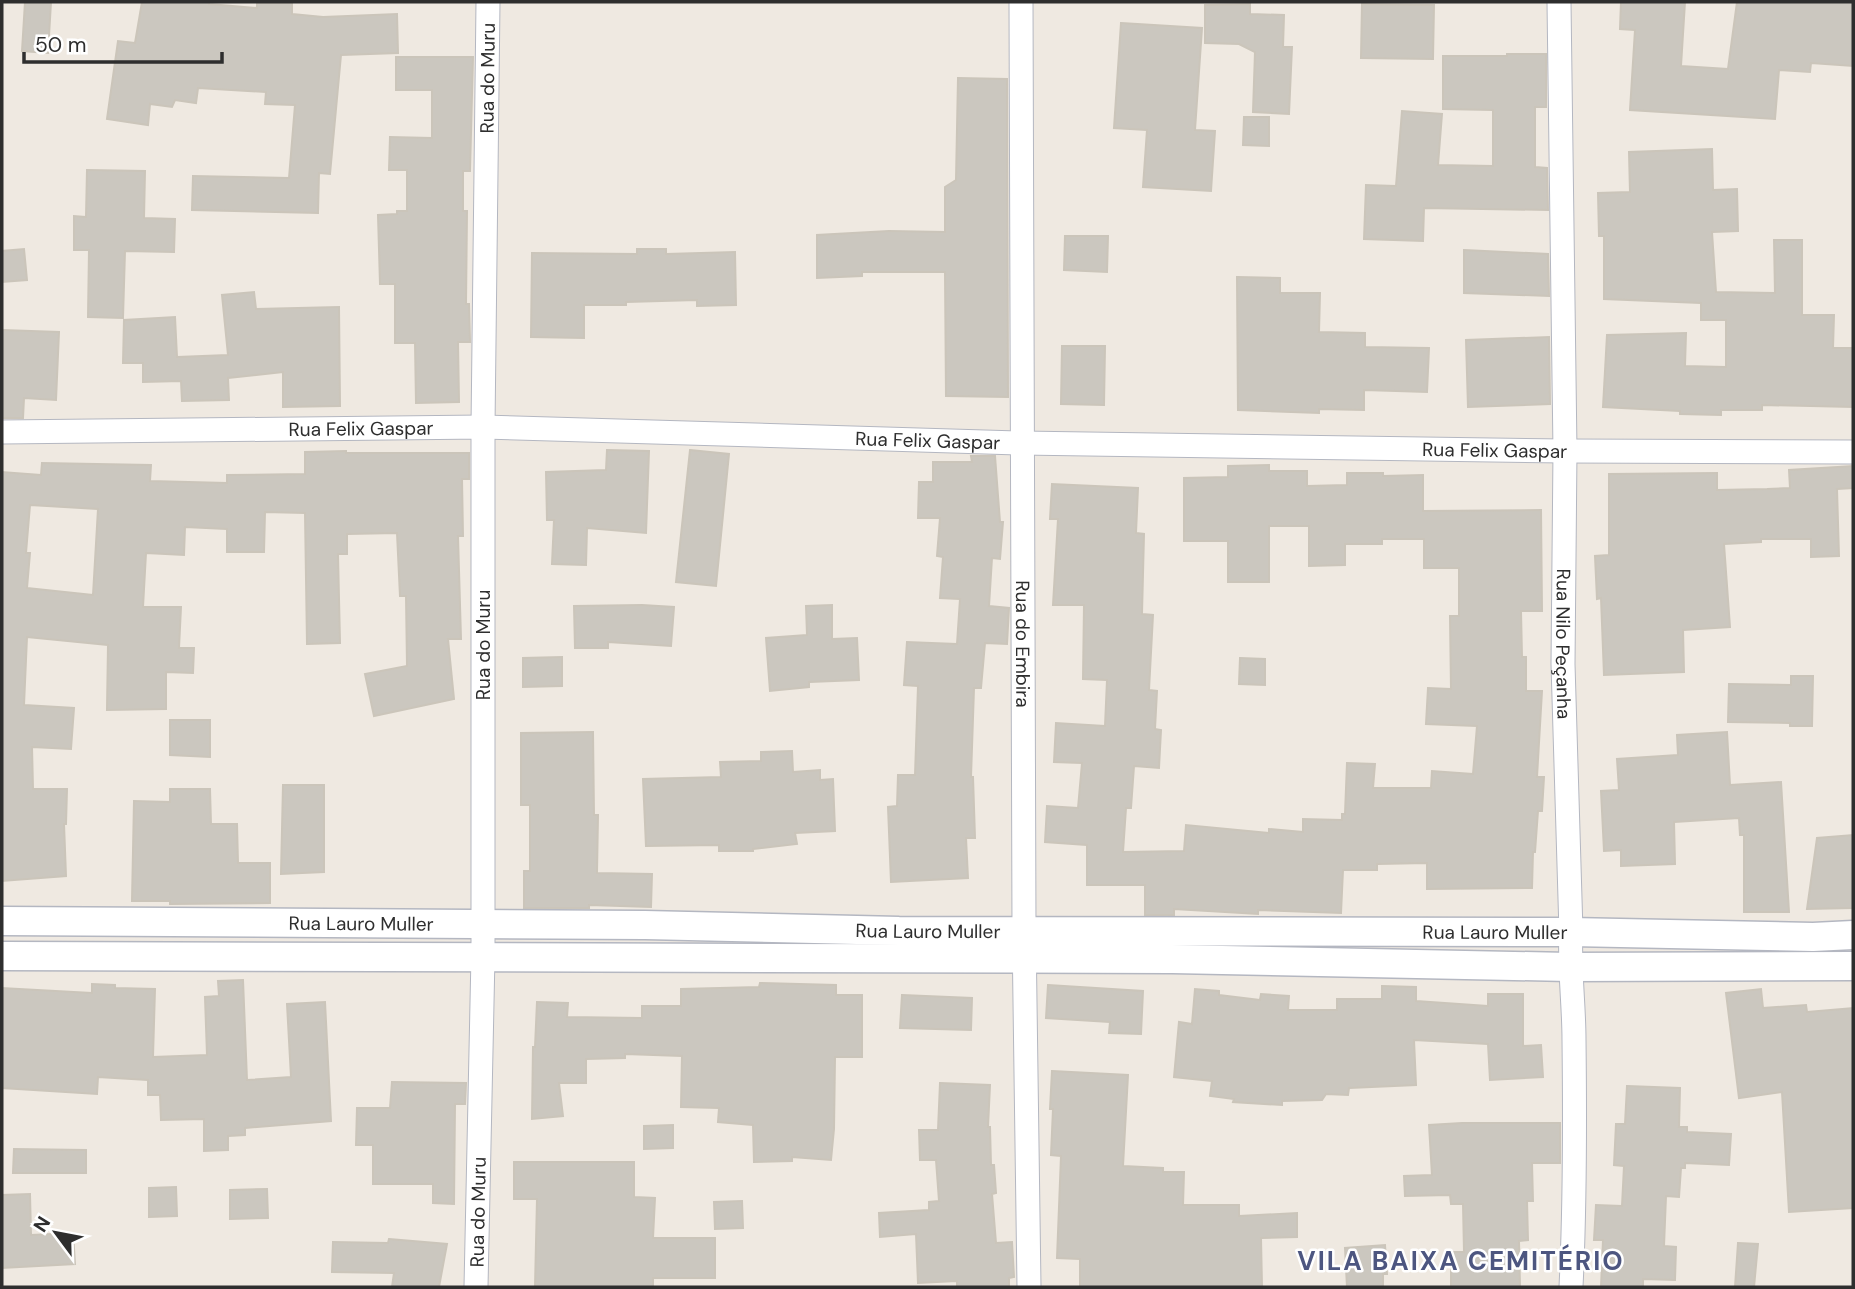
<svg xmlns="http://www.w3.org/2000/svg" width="1855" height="1289" font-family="'DM Sans',sans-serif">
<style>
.building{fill:#cbc7bf;stroke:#cbc5ba;stroke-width:2;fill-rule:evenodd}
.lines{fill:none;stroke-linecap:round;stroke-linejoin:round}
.minor-casing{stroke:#b4b7c1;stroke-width:25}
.tertiary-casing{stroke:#b4b7c1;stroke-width:31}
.minor{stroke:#fff;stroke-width:23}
.tertiary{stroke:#fff;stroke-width:28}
.labels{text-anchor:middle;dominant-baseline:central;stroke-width:5;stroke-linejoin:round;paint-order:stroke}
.street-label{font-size:19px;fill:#2e2e2e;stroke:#fff}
.district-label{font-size:26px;font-weight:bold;letter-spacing:2px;fill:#4d5680;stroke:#fff}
</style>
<rect width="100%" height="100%" fill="#efe9e1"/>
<g class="building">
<polygon points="25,2 51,2 48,53 22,51"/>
<polygon points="142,2 209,2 209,4 257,8 257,3 292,3 292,14 323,17 397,14 398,53 341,55 330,174 319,173 318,213 192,210 193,176 289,178 295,105 265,104 266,92 198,88 196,103 175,100 172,107 150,104 148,125 107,119 118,41 135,43"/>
<polygon points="1621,2 1685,2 1681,66 1728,69 1737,2 1853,2 1853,66 1811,63 1810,72 1779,70 1775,119 1630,110 1635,30 1620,29"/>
<polygon points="1250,4 1250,14 1284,15 1283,47 1292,47 1289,114 1253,112 1255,52 1239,44 1205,43 1205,5"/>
<polygon points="1362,4 1434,5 1433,59 1361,58"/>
<polygon points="1121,23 1202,28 1195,130 1215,131 1211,191 1143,187 1147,130 1114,128"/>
<polygon points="1507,54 1546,54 1546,107 1535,107 1535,167 1547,168 1548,210 1424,208 1423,241 1364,239 1366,185 1396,186 1402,111 1442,114 1438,165 1493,166 1493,110 1443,109 1443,56 1507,56"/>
<polygon points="396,57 473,57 470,171 463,171 463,211 467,211 466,304 469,304 470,342 458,342 459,402 416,403 415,343 395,343 395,284 380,284 378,215 397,214 397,211 407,211 407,170 389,170 390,137 432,138 432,90 396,90"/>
<polygon points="958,78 1007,79 1008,397 946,396 945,272 862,272 862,276 817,278 817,235 889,231 945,232 945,187 956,180"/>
<polygon points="1244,117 1269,117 1269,146 1243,145"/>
<polygon points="1712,149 1713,190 1737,189 1738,231 1712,232 1716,292 1775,293 1774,240 1802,240 1802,315 1834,315 1833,348 1853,348 1853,407 1762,405 1762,410 1721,410 1721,415 1680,414 1680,411 1603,407 1607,335 1686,333 1685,366 1726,367 1726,320 1701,320 1701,303 1604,299 1604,236 1599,236 1598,193 1630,192 1629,152"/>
<polygon points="87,170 145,171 144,218 175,219 174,252 125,251 123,318 88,317 89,250 74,250 74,216 86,217"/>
<polygon points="1065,236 1108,236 1107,272 1064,270"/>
<polygon points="24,249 27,280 2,282 2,251"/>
<polygon points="637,249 666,249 666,254 735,252 736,305 697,306 697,300 626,302 626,305 584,305 584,338 531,337 532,253 637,254"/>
<polygon points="1464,250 1548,254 1549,296 1464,293"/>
<polygon points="1237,277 1280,278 1280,293 1320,293 1319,332 1365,333 1365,347 1429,348 1427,392 1364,390 1364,410 1319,409 1319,413 1238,410"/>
<polygon points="254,292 256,309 339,307 340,406 283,407 283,372 228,378 229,400 182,401 181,381 143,382 143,363 123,363 124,320 175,317 177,357 228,355 222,295"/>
<polygon points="2,330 59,332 56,400 24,398 23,418 2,418"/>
<polygon points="1549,337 1550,404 1468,407 1466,340"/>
<polygon points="1062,346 1105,346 1104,405 1061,404"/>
<polygon points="607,450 649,451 646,533 587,528 586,565 552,564 554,520 547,520 546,472 606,470"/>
<polygon points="690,450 729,454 716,586 676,582"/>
<path d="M346,451V453H469V479H462L463,536H458L461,639H448L454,699L374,716L365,674L407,666L406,596H400L397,533L347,534V554H338L340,643L307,644L305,513L265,512L264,552H227V529L185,527L184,555L146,553L143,607H181L179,648H194L193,673L166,672V709L107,710L108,645L27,637L24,705L74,708L71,749L32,747L33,789H67L66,824H64L66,876L2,881V472L41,475L42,463L151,465L150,481L227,483V475L305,474V452ZM30,505L98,509L93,595L27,588L30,553H26Z"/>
<polygon points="971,456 995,456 1000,522 1003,522 1000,559 992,558 989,606 1009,608 1007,644 985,643 981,688 974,688 971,777 973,777 975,838 966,838 968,878 891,882 888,807 897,806 898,775 915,775 918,686 904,685 907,642 957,644 960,599 940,598 943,557 937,556 940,518 918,518 919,482 933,482 933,462 972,462"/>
<polygon points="1269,465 1269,471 1307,471 1307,486 1347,485 1347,473 1383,473 1383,476 1423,475 1423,511 1541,510 1542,611 1521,611 1522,657 1526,657 1526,691 1542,691 1537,777 1544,777 1542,811 1538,811 1535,852 1533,852 1532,888 1427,889 1427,863 1377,864 1377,870 1343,870 1341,913 1258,910 1258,914 1174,909 1174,915 1145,915 1145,885 1087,885 1087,845 1045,842 1047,806 1078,808 1082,763 1054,762 1056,723 1105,726 1107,680 1083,679 1084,605 1053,605 1058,519 1050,519 1052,484 1138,488 1136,533 1144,534 1142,614 1153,615 1149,690 1157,691 1155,729 1161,730 1159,768 1134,766 1131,808 1126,808 1123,852 1184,851 1186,825 1269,833 1269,829 1303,832 1303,819 1342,820 1342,814 1345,814 1347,763 1375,764 1373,788 1431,788 1432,771 1473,774 1477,726 1426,724 1428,688 1451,689 1450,616 1459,616 1459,568 1424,568 1424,539 1382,539 1382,544 1345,544 1345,565 1309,566 1309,526 1269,526 1269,582 1228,582 1228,541 1184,541 1184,478 1228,477 1228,466"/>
<polygon points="1853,466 1853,488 1837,489 1839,556 1811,557 1811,539 1761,539 1761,542 1724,544 1730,627 1683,630 1684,672 1604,675 1601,598 1597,599 1595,556 1609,555 1609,474 1717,473 1717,490 1767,489 1790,488 1789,470"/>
<polygon points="642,605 674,607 671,646 608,642 608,648 575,648 574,606"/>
<polygon points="832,605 832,639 857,638 859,680 809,682 809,687 770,691 766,638 807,635 806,606"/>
<polygon points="562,657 562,686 523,687 523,658"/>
<polygon points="1240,658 1265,659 1265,685 1239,684"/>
<polygon points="1791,676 1813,676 1812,726 1790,726 1790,723 1728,722 1729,684 1791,685"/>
<polygon points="170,720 210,720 210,757 170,755"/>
<polygon points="593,732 594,815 598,815 597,873 652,874 651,907 589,905 589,908 524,908 524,871 530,871 530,805 521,805 521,733"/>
<polygon points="1727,732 1730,785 1781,782 1789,912 1744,912 1744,835 1740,835 1739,818 1674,822 1675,864 1621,866 1621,850 1604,851 1601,791 1619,790 1617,759 1678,755 1677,735"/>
<polygon points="792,751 793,772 820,770 820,780 833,779 835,831 795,833 797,844 753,849 753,851 719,851 719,845 646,846 643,779 721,777 720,762 761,761 761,752"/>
<polygon points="283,785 324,785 324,872 281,874"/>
<polygon points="170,789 210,789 211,824 237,824 238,863 270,863 270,903 170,904 170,901 132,901 134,801 170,802"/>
<polygon points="1853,835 1853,908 1807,909 1817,838"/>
<polygon points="243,980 247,1080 291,1077 287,1004 325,1002 331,1121 245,1128 245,1135 228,1136 228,1150 204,1151 204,1119 161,1120 160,1095 148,1095 148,1080 98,1077 97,1094 2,1088 2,988 92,993 92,984 115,985 115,988 155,989 153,1057 207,1055 205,997 219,996 218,981"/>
<polygon points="760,983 836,985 836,995 862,995 862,1057 835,1057 834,1129 831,1160 792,1157 792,1161 754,1162 753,1125 718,1122 719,1108 681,1107 682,1056 625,1054 625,1058 586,1059 586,1083 559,1083 563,1116 532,1119 533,1047 535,1047 537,1002 568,1003 567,1017 642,1018 642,1006 681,1006 681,989 759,987"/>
<polygon points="1048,985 1143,991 1141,1034 1109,1033 1110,1022 1046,1018"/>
<polygon points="1382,986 1416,987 1416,1001 1488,1006 1488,994 1523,994 1523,1046 1541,1045 1543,1077 1490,1080 1488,1044 1414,1040 1416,1085 1349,1088 1348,1095 1326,1094 1322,1100 1282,1101 1282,1105 1233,1102 1234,1099 1210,1096 1212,1081 1174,1077 1179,1022 1192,1024 1195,989 1219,991 1219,995 1260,1000 1261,994 1289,996 1288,1010 1337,1010 1337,999 1382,999"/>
<polygon points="1761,989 1763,1008 1806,1005 1807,1012 1853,1008 1853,1208 1789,1212 1782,1092 1739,1098 1726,993"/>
<polygon points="902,995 972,998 971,1030 900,1028"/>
<polygon points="1052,1071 1128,1075 1123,1166 1163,1168 1163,1172 1184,1172 1183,1205 1239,1205 1239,1216 1297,1213 1297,1237 1261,1238 1262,1287 1080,1287 1080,1259 1057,1258 1061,1156 1051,1155 1053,1109 1050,1109"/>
<polygon points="392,1082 466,1083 465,1104 455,1104 454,1204 433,1203 433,1184 373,1184 373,1145 356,1145 357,1108 390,1108"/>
<polygon points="940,1083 990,1085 988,1127 990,1127 991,1165 994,1165 996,1193 992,1194 996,1243 1012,1242 1014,1277 1009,1278 1009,1287 957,1287 957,1281 918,1283 916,1234 880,1237 879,1213 929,1210 929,1202 939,1201 936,1160 920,1160 919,1130 938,1130"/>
<polygon points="1627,1086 1680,1088 1679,1127 1687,1127 1687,1132 1731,1134 1729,1165 1685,1163 1685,1168 1681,1168 1679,1197 1666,1196 1664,1246 1676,1247 1675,1280 1643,1279 1643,1287 1601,1287 1603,1240 1594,1240 1596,1205 1622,1206 1624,1166 1614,1165 1616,1124 1625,1124"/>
<polygon points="1462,1123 1560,1123 1560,1163 1532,1163 1533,1201 1527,1201 1528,1240 1519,1241 1520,1287 1451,1287 1451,1252 1464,1252 1463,1204 1451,1204 1450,1195 1405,1196 1404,1176 1432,1175 1429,1125"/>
<polygon points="673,1125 673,1148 644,1149 644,1126"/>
<polygon points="14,1149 86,1150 86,1173 13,1173"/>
<polygon points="514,1162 634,1162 634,1197 655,1198 653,1238 715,1238 715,1278 653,1278 653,1287 535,1287 537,1199 514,1199"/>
<polygon points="176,1187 177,1216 149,1217 149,1188"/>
<polygon points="267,1189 268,1218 230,1219 230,1190"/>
<polygon points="30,1194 31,1235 73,1233 75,1264 2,1268 2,1195"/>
<polygon points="742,1201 743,1228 715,1229 714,1202"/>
<polygon points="389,1239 447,1244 439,1287 392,1287 394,1273 332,1272 333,1242 388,1243"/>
<polygon points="1738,1243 1758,1244 1754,1287 1735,1287"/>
<polygon points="1385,1245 1387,1274 1383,1274 1383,1287 1347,1287 1345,1248"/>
</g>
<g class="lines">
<defs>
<g id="minor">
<path id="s1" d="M1021,2L1024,931L1029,1287"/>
<path id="s2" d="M1559,2L1565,451L1563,664L1571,932C1569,969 1574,1004 1574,1040C1575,1122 1575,1205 1571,1287"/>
<path id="s3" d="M2,432L483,427L1021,443L1565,451L1853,452"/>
<path id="s4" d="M476,1287L483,956V427L488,2"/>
</g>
<g id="tertiary">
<path id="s5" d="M2,921L645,925L899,931L1571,932L1813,937L1853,935"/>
<polyline points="2,956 1172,959 1569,967 1853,966"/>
</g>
</defs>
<use href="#minor" class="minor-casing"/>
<use href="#tertiary" class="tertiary-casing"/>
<use href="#minor" class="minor"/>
<use href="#tertiary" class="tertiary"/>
</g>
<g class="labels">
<g class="street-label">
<text stroke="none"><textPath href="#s4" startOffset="1209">Rua do Muru</textPath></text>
<text stroke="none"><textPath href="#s3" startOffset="359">Rua Felix Gaspar</textPath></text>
<text stroke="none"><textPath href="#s3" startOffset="926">Rua Felix Gaspar</textPath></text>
<text stroke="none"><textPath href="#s3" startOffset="1493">Rua Felix Gaspar</textPath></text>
<text transform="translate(483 645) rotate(-90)">Rua do Muru</text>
<text stroke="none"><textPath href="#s1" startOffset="642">Rua do Embira</textPath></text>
<text stroke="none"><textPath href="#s2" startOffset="642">Rua Nilo Peçanha</textPath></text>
<text stroke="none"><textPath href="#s5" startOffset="359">Rua Lauro Muller</textPath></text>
<text stroke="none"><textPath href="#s5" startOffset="926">Rua Lauro Muller</textPath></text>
<text stroke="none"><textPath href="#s5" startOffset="1493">Rua Lauro Muller</textPath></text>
<text stroke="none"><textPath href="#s4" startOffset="75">Rua do Muru</textPath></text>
</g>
<g class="district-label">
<text x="1461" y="1261">VILA BAIXA CEMITÉRIO</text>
</g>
</g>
<rect width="1855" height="1289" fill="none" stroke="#2e2e2e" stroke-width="7"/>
<g transform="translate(56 1233) rotate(302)" stroke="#ffffff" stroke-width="5" paint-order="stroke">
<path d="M0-5L12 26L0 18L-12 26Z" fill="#2e2e2e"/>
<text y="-10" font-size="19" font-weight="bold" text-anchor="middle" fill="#2e2e2e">N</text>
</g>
<path d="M24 52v10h198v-10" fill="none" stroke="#2e2e2e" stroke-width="3.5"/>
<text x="35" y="52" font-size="21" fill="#2e2e2e" stroke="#ffffff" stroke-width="5" paint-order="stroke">50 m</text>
</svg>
